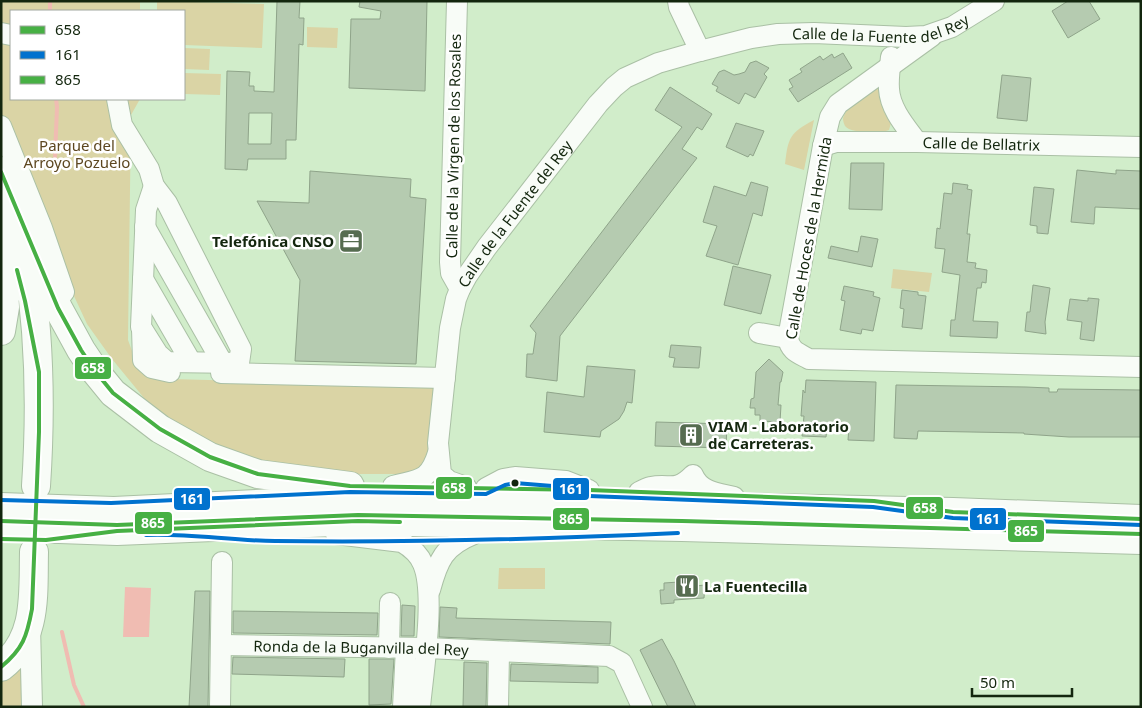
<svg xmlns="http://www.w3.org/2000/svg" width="1142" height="708" font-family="'Noto Sans',sans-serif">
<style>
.green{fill:#dad4a5}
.water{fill:#f0bcb2}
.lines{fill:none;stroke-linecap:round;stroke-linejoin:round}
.stream{stroke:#f0bcb2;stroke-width:4}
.building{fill:#b5cbb0;stroke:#8fa48a;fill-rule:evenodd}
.minor-casing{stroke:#aac0a5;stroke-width:22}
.highway-casing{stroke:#aac0a5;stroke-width:30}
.minor{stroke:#f8fcf7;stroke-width:20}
.highway{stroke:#f8fcf7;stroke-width:28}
.bus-1-casing{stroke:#fff;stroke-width:8}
.bus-2-casing{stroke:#fff;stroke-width:8}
.bus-3-casing{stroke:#fff;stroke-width:8}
.bus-1{stroke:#47b044;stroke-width:4}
.bus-2{stroke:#0072ce;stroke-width:4}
.bus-3{stroke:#47b044;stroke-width:4}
.bus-dot{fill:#13260e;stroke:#fff;stroke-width:2}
.labels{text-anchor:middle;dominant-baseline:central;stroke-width:5;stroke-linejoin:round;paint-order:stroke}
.street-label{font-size:15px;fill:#13260e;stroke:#fff}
.park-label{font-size:15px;fill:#5d4720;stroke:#fff}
.poi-label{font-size:15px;font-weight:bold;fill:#13260e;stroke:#fff;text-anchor:start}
.line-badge{stroke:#fff;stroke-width:2}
.badge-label{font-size:14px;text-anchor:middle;font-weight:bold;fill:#fff}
</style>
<rect width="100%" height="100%" fill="#d1edca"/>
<g class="green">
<polygon points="1,1 140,1 140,11 11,11 11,99 140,99 131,115 128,340 135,359 170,379 435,386 428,463 411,474 349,474 245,463 169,424 144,398 112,359 87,324 74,296 1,118"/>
<polygon points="157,1 264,4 262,48 184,45 184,11 157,11"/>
<polygon points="307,27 338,28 337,48 307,47"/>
<polygon points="184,48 210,49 209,70 184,69"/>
<polygon points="184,73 221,74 220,95 184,94"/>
<path d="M878,86L883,87L891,123L889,130C881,133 851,134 845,126C844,124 843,121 843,118L847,109Z"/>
<path d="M814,120L804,170L785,164C788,137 790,133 814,120Z"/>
<polygon points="893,269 932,273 929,292 891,288"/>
<polygon points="499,568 545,568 545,589 498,589"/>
<polygon points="25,659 23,707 1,707 1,681 8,677"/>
</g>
<polygon class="water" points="125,587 151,588 149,637 123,637"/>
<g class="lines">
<g class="stream">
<polyline points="50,1 50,11"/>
<polyline points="55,157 57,107 56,99"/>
<polyline points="62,632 74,685 84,707"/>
</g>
</g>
<g class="building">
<path d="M277,1H300L299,18H304L303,45L299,44L296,140H286V159H248L247,170L225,169L227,71L250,72L249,86H254V91L274,92ZM249,113H272L271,144H248Z"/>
<polygon points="360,1 427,1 425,91 349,88 351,19 380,19 381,11 359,7"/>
<polygon points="1068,1 1089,1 1100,19 1068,38 1052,11"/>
<polygon points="843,53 852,68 798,102 789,89 793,87 789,80 802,72 800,69 820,56 823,60 832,54 834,58"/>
<polygon points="756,61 769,68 764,74 767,77 755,98 745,93 739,104 716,91 718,87 712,84 719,72 724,70 734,75 739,74 745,72 750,63"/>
<polygon points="1002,75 1031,78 1027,121 997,118"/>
<polygon points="670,87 712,114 702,130 697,127 682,149 697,158 560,336 557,381 526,377 527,354 533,354 536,333 530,326 682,127 655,110"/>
<polygon points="736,123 764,131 753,156 750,154 748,157 726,147"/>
<polygon points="851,163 884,163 882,210 849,209"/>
<polygon points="1077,170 1116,174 1116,170 1141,171 1141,209 1095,207 1094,224 1071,222"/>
<polygon points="310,171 411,179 410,197 426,199 416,364 295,361 300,280 257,201 309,203"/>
<polygon points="751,182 768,187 762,216 753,213 738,265 706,256 717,226 703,222 714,186 746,196"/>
<polygon points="953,183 968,185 967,189 972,190 967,234 970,234 967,262 976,263 975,268 987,270 986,283 982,282 981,288 977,288 973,321 998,322 997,338 950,336 951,320 955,320 960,275 942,272 945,249 935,248 937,228 940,229 944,193 952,194"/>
<polygon points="1034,187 1054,189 1048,234 1037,233 1037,226 1030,225"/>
<polygon points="861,236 878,239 872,267 828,258 831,246 858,252"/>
<polygon points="733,266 771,275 761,314 724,305"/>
<polygon points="1033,285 1050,288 1045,322 1046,334 1025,331 1027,312 1030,312"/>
<polygon points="844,286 874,292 873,296 880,298 873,331 862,329 861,334 840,330 845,301 841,300"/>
<polygon points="902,290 918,292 918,295 926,296 922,329 902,327 904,309 900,308"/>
<polygon points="1088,298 1099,299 1094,341 1080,339 1082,322 1067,320 1070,299 1088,301"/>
<polygon points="671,345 701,347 699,368 673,367 675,358 669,357"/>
<polygon points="769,359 783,372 781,382 780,382 778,405 781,405 780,422 760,421 760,415 755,415 755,408 750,408 751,399 754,398 756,372"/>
<polygon points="587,366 635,370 632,403 627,402 624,411 619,419 601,431 600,437 544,432 547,392 584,397"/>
<polygon points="806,380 876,382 874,441 848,440 849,427 827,428 826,437 802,436 804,416 801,416 803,390 805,393"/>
<polygon points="896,385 1026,387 1049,388 1049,392 1057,392 1058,389 1141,390 1141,437 1069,437 1024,434 1024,433 918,431 917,439 894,438"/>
<polygon points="656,422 727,424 726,448 655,446"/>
<polygon points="694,581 695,586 705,585 704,598 674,600 674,603 661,604 660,590 664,590 664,583"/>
<polygon points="195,591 210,591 208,707 189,707"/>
<polygon points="402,605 415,606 414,636 401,636"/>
<polygon points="440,607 457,608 456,618 611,622 610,644 439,637"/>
<polygon points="233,611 378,613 377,635 233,633"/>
<polygon points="662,639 674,661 696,707 668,707 640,650"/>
<polygon points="233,657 345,659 344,677 232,674"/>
<polygon points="369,659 394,659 391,704 369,705"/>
<polygon points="464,662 487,663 486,707 463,707"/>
<polygon points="511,664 598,667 598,683 510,681"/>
</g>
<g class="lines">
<defs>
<g id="minor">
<polyline points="457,1 450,262 451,273 460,289"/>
<polyline points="678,1 679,7 700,51"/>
<polyline points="1,33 11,35"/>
<path d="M932,36L838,104L830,117L823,146L788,338C790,351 798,353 809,359L1141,367"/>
<path d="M891,57C890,68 888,79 889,89C890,109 906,127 917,142"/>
<polyline points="117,99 122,125 149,169 154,186"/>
<polyline points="1,126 42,228 64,292"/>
<path id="s1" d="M823,146L836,142H917L1141,147"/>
<polygon points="154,186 167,203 241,349 239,363 167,362 158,354 141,327 146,210"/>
<polyline points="145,227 222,362"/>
<polyline points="143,279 191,362"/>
<polyline points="142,329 143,360 152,368 170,372"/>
<polyline points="759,333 788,338"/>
<polyline points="221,373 445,378"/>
<path d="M393,486C419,479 429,482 438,453"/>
<path id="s2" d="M466,487L449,481L441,474L438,443L450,328L456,299L460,289L467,276L487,247L598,104L614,87L625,78L658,63L700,51L751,38L778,34L814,33L906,37L926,36L952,27L994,1"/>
<polyline points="486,488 503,479 515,477 566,481 589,490"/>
<path d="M639,492C643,490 647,488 651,487C670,483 675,493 693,475C700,492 718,493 734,497"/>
<path d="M336,534L402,542C412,548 419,554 423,564C436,594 423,673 420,707"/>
<path d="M430,590C438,560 444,546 474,534"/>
<polyline points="30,626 32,707"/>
<path id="s3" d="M222,645L426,648L609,656L622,663L642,707"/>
<polyline points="389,648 390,603"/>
<polyline points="220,707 222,562"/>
<polyline points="403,707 406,648"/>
<polyline points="498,707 499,652"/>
</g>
<g id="highway">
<polyline points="1,171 58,308 81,350 95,371 113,393 160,429 210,457 258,474 350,486"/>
<polyline points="1,215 22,287"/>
<path d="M28,263C40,337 41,411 36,486"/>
<polyline points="1,331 5,307 2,257"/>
<polyline points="1,507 114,511 358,499 953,512 1141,519"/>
<polyline points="1,527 117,531 358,521 682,527 1141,540"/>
<path d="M1,667C38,639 33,594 34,552"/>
</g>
</defs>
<use href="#minor" class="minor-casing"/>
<use href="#highway" class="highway-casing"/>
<use href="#minor" class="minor"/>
<use href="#highway" class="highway"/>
<defs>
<g id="bus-1">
<polyline points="1,172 58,308 81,350 95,371 113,393 160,429 210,457 258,474 350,486 589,490 874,501 953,512 1141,519"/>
<polyline points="1,539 46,540 117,531 358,521 400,522"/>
<path d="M1,667C23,649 27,636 32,609L39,432V372L25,301L17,270"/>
</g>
<g id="bus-2">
<polyline points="1,500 111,503 350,492 486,494 505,485 515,483 565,487 589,496 873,507 953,518 1141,525"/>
<path d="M146,535C189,533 232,541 275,541C410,543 544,539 678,533"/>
</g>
<polyline id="bus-3" points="1,521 117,525 358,515 682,521 1141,534"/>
</defs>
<use href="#bus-1" class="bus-1-casing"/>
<use href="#bus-2" class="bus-2-casing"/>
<use href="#bus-3" class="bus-3-casing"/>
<use href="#bus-1" class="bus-1"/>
<use href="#bus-2" class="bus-2"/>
<use href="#bus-3" class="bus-3"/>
</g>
<defs>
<symbol id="office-square" viewBox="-11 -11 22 22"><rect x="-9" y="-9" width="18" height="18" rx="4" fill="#566c50" stroke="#fff"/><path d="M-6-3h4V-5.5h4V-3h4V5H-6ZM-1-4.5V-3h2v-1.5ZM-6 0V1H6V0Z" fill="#fff"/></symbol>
<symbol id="building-square" viewBox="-11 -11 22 22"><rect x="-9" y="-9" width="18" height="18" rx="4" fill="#566c50" stroke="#fff"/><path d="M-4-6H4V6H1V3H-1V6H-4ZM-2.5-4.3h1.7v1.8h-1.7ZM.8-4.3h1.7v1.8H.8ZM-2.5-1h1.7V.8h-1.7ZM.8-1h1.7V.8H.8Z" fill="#fff"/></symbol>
<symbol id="restaurant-square" viewBox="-11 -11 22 22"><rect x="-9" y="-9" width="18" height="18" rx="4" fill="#566c50" stroke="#fff"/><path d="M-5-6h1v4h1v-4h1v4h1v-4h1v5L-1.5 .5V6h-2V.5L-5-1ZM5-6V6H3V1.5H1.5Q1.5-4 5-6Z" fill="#fff"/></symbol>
</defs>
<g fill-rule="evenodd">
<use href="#office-square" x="337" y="227" width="28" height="28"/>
<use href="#building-square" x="677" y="421" width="28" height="28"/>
<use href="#restaurant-square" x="673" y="572" width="28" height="28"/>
</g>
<circle class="bus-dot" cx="515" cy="483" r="4.5"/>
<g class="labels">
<g class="street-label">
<text stroke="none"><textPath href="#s2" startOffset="748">Calle de la Fuente del Rey</textPath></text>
<text stroke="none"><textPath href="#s1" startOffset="159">Calle de Bellatrix</textPath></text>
<text transform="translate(453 146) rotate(-89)">Calle de la Virgen de los Rosales</text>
<text stroke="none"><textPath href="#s2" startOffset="309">Calle de la Fuente del Rey</textPath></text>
<text transform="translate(808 238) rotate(-80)">Calle de Hoces de la Hermida</text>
<text stroke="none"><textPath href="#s3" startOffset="139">Ronda de la Buganvilla del Rey</textPath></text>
</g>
<g class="park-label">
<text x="77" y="145">Parque del<tspan x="77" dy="17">Arroyo Pozuelo</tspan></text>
</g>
<g class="poi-label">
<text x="334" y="241" text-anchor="end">Telefónica CNSO</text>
<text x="708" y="426">VIAM - Laboratorio<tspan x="708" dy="17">de Carreteras.</tspan></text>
<text x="704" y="586">La Fuentecilla</text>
</g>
</g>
<g class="line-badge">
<rect x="74" y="356" width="38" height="24" rx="5" fill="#47b044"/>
<rect x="435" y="476" width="38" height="24" rx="5" fill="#47b044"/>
<rect x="552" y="477" width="38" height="24" rx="5" fill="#0072ce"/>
<rect x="173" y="487" width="38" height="24" rx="5" fill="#0072ce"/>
<rect x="905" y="496" width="39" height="24" rx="5" fill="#47b044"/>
<rect x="552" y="507" width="38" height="24" rx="5" fill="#47b044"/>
<rect x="969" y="507" width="38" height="24" rx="5" fill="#0072ce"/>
<rect x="134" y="511" width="39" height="24" rx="5" fill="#47b044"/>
<rect x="1007" y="519" width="38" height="24" rx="5" fill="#47b044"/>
</g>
<g class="badge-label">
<text x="93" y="373">658</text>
<text x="454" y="493">658</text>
<text x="571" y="494">161</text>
<text x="192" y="504">161</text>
<text x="925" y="513">658</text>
<text x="571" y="524">865</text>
<text x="988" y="524">161</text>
<text x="153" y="528">865</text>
<text x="1026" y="536">865</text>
</g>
<rect width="1142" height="708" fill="none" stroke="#13260e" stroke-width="5"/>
<rect x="10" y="10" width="175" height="90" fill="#ffffff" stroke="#a1a89f"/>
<rect x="20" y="26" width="25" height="8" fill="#47b044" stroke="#a1a89f"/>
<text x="55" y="35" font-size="15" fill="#13260e">658</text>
<rect x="20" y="51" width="25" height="8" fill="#0072ce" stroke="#a1a89f"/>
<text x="55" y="60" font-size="15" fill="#13260e">161</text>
<rect x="20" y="76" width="25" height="8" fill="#47b044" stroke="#a1a89f"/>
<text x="55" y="85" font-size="15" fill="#13260e">865</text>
<path d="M972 688v8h100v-8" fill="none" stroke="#13260e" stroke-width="2.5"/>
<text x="980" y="688" font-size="15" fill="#13260e" stroke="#ffffff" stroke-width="4" paint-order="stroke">50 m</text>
</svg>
